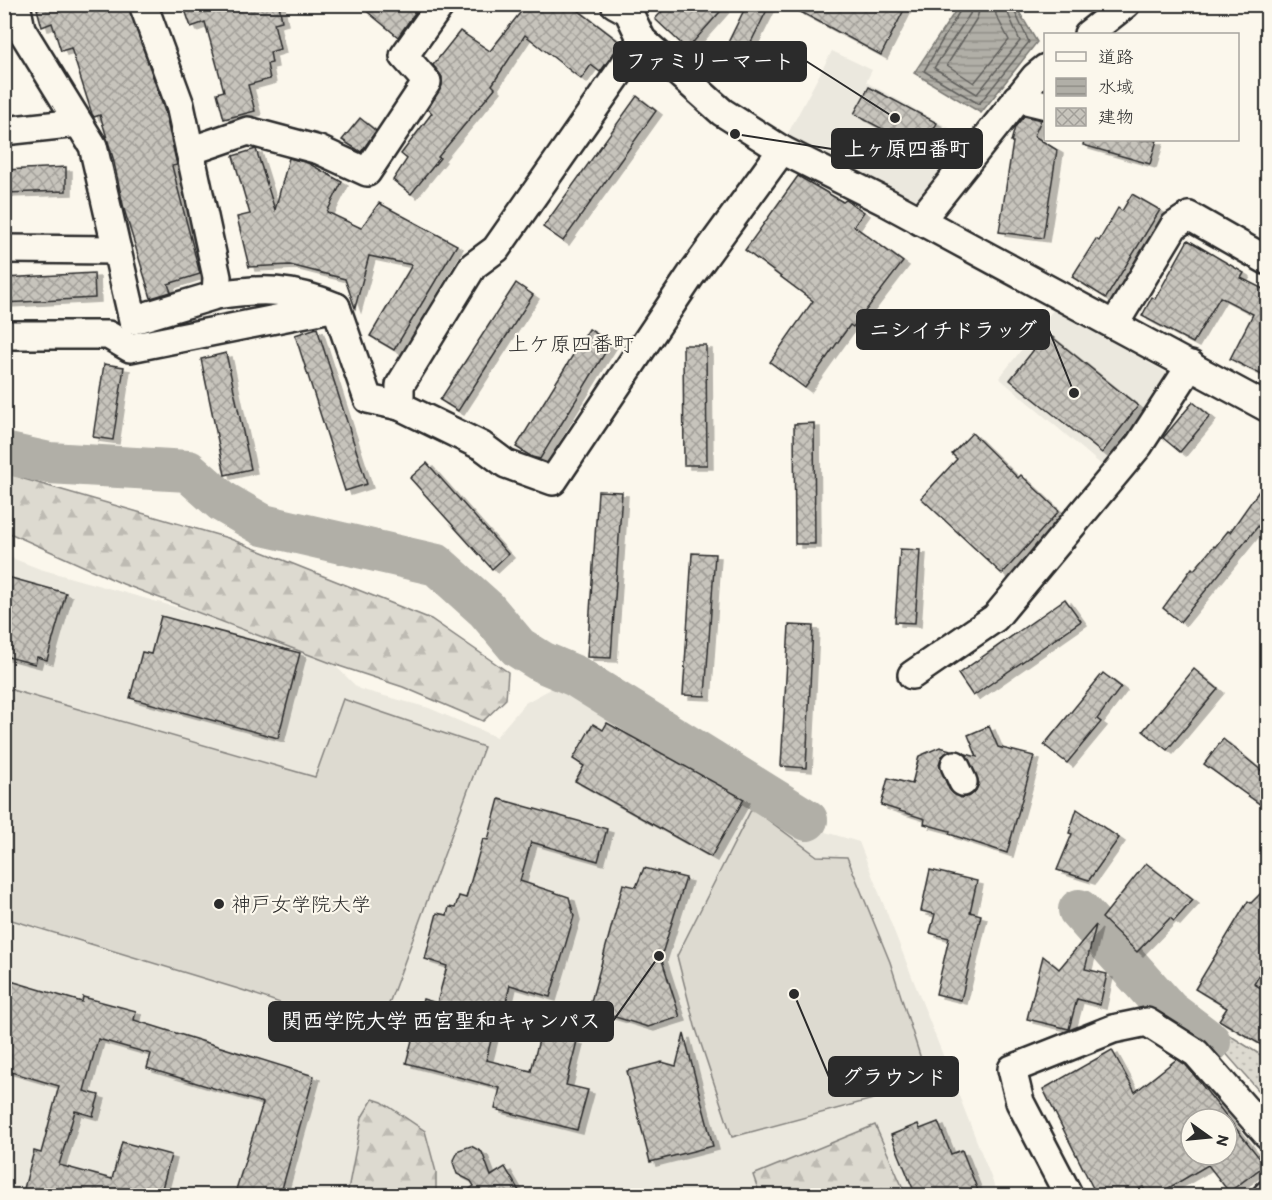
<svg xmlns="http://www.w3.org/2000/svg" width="1272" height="1200" font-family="Itim,'Klee One',sans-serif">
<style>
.built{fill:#ebe8de}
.green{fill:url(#green-dots);stroke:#84827e;stroke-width:1.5}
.forest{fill:url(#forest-firs);stroke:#84827e;stroke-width:1.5}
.pitch{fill:#dddad0;stroke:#84827e;stroke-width:1.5}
.water{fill:url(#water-rules);stroke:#7b7a75;stroke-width:1.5}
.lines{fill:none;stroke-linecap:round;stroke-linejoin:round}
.shore{stroke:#61605d;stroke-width:1.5}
.river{stroke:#b1afa7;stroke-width:42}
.building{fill:url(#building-cross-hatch);stroke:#2b2b2b;stroke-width:1.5;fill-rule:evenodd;filter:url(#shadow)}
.street-casing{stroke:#2b2b2b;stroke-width:32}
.street{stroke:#fbf7ec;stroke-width:27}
.poi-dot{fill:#2b2b2b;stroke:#fbf7ec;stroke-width:2}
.labels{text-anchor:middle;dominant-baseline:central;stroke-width:4.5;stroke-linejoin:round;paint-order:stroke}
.poi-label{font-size:20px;fill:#2b2b2b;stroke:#fbf7ec;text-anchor:start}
.neighbourhood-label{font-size:21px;fill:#2b2b2b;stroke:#fbf7ec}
.leader{fill:none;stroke:#2b2b2b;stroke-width:2}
.callout-dot{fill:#2b2b2b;stroke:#fbf7ec;stroke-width:2}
.callout{fill:#2b2b2b;stroke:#2b2b2b;stroke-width:2}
.callout-label{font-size:21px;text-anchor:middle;font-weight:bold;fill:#fff}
</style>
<defs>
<pattern id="green-dots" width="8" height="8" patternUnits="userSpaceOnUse" patternTransform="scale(1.5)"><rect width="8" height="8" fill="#dddad0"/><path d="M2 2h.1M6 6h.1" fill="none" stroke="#bebbb3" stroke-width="1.8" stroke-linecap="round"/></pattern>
<pattern id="forest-firs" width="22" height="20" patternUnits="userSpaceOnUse" patternTransform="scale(1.5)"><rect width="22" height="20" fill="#dddad0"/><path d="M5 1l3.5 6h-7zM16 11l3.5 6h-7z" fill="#bebbb3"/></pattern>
<pattern id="water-rules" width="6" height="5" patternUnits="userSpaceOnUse" patternTransform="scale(1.5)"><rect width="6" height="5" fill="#b1afa7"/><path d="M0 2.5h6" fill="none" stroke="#908f88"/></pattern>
<pattern id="building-cross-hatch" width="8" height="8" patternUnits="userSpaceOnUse" patternTransform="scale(1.5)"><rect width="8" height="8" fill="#c7c4bc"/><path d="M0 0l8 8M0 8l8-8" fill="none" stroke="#a29f99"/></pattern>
<filter id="shadow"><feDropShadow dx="6" dy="4" stdDeviation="0" flood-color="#0004"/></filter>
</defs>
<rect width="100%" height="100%" fill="#fbf7ec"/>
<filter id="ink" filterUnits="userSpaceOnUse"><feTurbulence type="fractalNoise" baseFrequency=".0167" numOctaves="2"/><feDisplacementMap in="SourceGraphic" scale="12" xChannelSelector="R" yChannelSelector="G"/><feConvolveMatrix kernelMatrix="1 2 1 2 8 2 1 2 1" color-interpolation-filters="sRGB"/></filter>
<g filter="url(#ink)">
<g class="built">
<polygon points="832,51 872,70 866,82 951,129 945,145 956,153 925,197 910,201 786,137"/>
<polygon points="1054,309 1172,376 1152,408 1104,467 999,378"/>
<polygon points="4,555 40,569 315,646 359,689 429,708 496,737 525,703 562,683 805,826 859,842 998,1195 5,1195"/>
</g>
<polygon class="green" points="1200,1024 1226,1033 1267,1059 1267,1100"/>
<g class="forest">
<polygon points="4,470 24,479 228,538 431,619 508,672 506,699 483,721 403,687 336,665 123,584 5,531"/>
<polygon points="373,1099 382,1102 425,1131 436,1172 436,1195 347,1195 362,1117"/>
<polygon points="875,1125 906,1195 760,1195 753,1175"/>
</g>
<g class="pitch">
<polygon points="5,688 315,777 343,699 484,747 377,1036 242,990 5,918"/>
<polygon points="752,808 817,856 847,857 890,962 929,1084 732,1137 695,1026 677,956"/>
</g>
<polygon class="water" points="960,4 1015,5 1037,42 981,113 914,73"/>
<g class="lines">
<g class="shore">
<polyline points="964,4 924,71 979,104 1029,42 1011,4"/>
<polyline points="972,4 970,14 934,68 977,94 1020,41 1004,4"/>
<polyline points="981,4 977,18 947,65 974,83 1009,40 996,15 995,4"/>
</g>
<g class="river">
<polyline points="4,453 49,463 188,471 223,502 263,525 437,565 486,609 518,647 542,662 575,676 807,820"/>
<polyline points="1079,910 1169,1011 1210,1042"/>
</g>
</g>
<g class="building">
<polygon points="46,4 128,4 165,112 177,165 172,166 200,274 168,284 171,292 151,298 124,209 113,158 100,115 94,117 92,114 71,48 61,51 52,23 42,27 37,9"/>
<polygon points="183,4 279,4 282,21 274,23 280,49 270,52 272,63 267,64 270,79 248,85 255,111 224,119 217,93 224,91 205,22 191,27"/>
<polygon points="358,4 421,4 398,37"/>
<polygon points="527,4 570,4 621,43 600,72 591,65 581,79 525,35 492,85 495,88 438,157 440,158 411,194 393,180 407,159 401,154 432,113 428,109 442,85 442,77 433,65 460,31 490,51"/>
<polygon points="669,4 727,4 687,49 655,19"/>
<polygon points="747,4 770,4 737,70 719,61"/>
<polygon points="786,4 907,4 881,55"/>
<polygon points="869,87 937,123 922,150 854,114"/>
<polygon points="637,96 656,111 563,241 543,227"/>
<polygon points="1024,116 1041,120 1034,136 1057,150 1043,238 999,232 1013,142 1011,142 1015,127"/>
<polygon points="360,118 376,131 361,152 342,140"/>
<polygon points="1084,140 1157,140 1150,164 1083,145"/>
<polygon points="256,149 275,210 289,158 308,163 342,182 327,212 361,228 379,203 457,245 394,350 370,336 412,265 369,256 355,308 345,279 290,265 249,267 237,217 250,214 233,156"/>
<polygon points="66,167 66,191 4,193 4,170"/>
<polygon points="798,176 843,202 846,200 864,212 854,226 903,262 853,327 850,325 805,388 770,362 813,301 745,250"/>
<polygon points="1132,194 1160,210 1106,298 1072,277 1096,239 1099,241 1118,208 1122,211"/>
<polygon points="1188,240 1244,273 1241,278 1265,290 1268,285 1268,378 1230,359 1253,314 1220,297 1193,343 1142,316 1152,297 1155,299"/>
<polygon points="94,273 95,298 4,303 4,278"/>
<polygon points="516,283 533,295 458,411 440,400"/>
<polygon points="317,328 367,484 345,491 295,335"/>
<polygon points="589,329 611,343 540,459 532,457 516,447"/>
<polygon points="1047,333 1138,406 1102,453 1010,380"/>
<polygon points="683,345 706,345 707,465 684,465"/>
<polygon points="226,353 251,469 225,475 201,359"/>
<polygon points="104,364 124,367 113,440 93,437"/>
<polygon points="1193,402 1210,416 1180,452 1163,438"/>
<polygon points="814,423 815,544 795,544 794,424"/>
<polygon points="972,433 1018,478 1021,475 1059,511 1002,574 921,498 957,459 952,454"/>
<polygon points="427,463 508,554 492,569 410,478"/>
<polygon points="1268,478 1268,514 1180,622 1163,608 1192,568 1194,570 1214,546 1215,547 1228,531 1230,532"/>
<polygon points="598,491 622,492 611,658 587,657"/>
<polygon points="900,549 920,550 915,623 895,622"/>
<polygon points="692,553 715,554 705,696 683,695"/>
<polygon points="4,576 66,593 47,660 37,657 35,664 4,656"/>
<polygon points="1065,599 1081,621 973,696 958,674"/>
<polygon points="161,616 300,653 278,738 130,698 142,652 151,654"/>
<polygon points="789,625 813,626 806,768 781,766"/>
<polygon points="1194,669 1218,689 1167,750 1143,731"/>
<polygon points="1103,673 1121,687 1097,719 1101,722 1067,763 1044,745"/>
<polygon points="607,723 744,799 711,857 575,781 584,766 573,759 593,724 603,730"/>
<polygon points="989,726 998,747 1034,756 1007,853 949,834 950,831 924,824 925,819 881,805 888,778 912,784 919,756 940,747 951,750 942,756 939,764 949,789 961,798 970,796 976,790 979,783 966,754 977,757 968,735"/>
<polygon points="1223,739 1268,776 1268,810 1204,764"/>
<polygon points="499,799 607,829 598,861 531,842 520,881 569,897 574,916 550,997 510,985 506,1002 501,1001 486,1060 531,1071 540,1036 550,1038 551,1035 577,1041 566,1085 588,1090 577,1130 495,1109 500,1088 406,1063 423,999 437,1003 447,966 425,959 437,913 447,915 449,907 455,908 459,896 466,898 483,839 488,840"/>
<polygon points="1077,809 1119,838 1089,880 1057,870 1072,834 1069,833"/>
<polygon points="1146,863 1193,900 1174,921 1170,918 1137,952 1102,918"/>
<polygon points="644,868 686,878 661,957 680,1017 648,1027 589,1009 623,884 636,887"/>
<polygon points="930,870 977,881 970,912 981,915 961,1000 936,994 949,938 930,933 935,914 921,911"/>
<polygon points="1268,886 1268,961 1254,984 1268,992 1268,1049 1219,1020 1227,1008 1195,989 1248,901 1251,903"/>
<polygon points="1096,925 1085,969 1107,974 1100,1005 1077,999 1069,1029 1027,1019 1043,956 1059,969"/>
<polygon points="4,979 82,1002 83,997 136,1011 134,1020 314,1076 280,1196 234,1196 263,1103 147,1068 151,1054 98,1039 84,1091 99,1095 93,1116 75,1111 59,1165 112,1179 122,1142 171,1155 160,1196 22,1196 34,1151 41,1153 59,1086 4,1070"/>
<polygon points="684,1034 713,1146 650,1162 627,1071 662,1062 676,1066"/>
<path d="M1112,1050L1135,1092L1177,1059L1186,1065L1265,1165L1229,1192L1208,1165L1155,1196H1148L1143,1187L1126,1196H1097L1043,1089ZM1191,1119H1227V1155H1191Z"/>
<polygon points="938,1122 951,1154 962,1150 980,1196 916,1196 891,1135 918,1124 920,1129"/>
<polygon points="471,1146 482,1152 491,1176 505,1167 522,1196 459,1196 474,1186 471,1181 457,1174 453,1162 459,1150"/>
</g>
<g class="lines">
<defs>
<g id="street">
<polyline points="16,4 21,29 93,146 133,320 216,295 217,277 180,105 143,4"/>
<polyline points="615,4 628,11 642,40 722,112 782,150 886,202 1268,408"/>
<polyline points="1088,34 1126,4"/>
<polyline points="642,40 496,249 473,266 400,385 400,406 482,446 506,464 553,481 691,275 782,150"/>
<polyline points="1017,98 1046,105"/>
<polyline points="4,131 78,123"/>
<polyline points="190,151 248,131 319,150 367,172 427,82 404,56 441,4"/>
<polyline points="920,221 1035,77 1046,68"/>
<polyline points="4,249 117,250"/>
<path d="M216,295C262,288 292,288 336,307"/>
<polyline points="1114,325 1174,226 1189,216 1268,261"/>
<polyline points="4,335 108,335 130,348 336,307 368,399 400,406"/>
<polyline points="912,675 995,618 1139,445 1191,365"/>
<polyline points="955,765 963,782"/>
<polyline points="1069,1196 1020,1102 1012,1069 1113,1029 1147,1022 1196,1053 1268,1135"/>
<polyline points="1266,1196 1268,1194"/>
</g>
</defs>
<use href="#street" class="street-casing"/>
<use href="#street" class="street"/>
</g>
</g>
<circle class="poi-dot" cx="219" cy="904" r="6"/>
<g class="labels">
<g class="poi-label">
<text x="231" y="904">神戸女学院大学</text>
</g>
<g class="neighbourhood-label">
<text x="571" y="343">上ケ原四番町</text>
</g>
</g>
<path class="leader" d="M895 118L806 61M735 134L832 149M1074 393L1049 330M659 956L613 1021M794 994L829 1077"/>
<g class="callout-dot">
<circle cx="895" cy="118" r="6"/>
<circle cx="735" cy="134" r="6"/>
<circle cx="1074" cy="393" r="6"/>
<circle cx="659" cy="956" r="6"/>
<circle cx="794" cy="994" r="6"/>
</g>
<g class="callout">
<rect x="614" y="42" width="192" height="39" rx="6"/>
<rect x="832" y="129" width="150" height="39" rx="6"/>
<rect x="857" y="310" width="192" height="39" rx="6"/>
<rect x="269" y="1002" width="344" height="39" rx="6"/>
<rect x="829" y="1057" width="129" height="39" rx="6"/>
</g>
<g class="callout-label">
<text x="710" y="68">ファミリーマート</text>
<text x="907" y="156">上ヶ原四番町</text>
<text x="953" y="337">ニシイチドラッグ</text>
<text x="441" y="1028">関西学院大学 西宮聖和キャンパス</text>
<text x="894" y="1084">グラウンド</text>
</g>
<rect width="1272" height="1200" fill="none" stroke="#fbf7ec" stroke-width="24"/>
<rect x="12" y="12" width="1248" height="1176" fill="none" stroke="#2b2b2b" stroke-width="2" filter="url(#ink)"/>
<rect x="1044" y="33" width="195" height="108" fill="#fbf7ec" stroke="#a8a59f" stroke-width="1.5"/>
<rect x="1056" y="52" width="30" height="9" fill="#fbf7ec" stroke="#a8a59f" stroke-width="1.5"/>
<text x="1098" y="63" font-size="18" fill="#2b2b2b">道路</text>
<rect x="1056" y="78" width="30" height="18" fill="url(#water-rules)" stroke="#a8a59f" stroke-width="1.5"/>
<text x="1098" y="93" font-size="18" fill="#2b2b2b">水域</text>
<rect x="1056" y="108" width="30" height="18" fill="url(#building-cross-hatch)" stroke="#a8a59f" stroke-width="1.5"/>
<text x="1098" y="123" font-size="18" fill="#2b2b2b">建物</text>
<g transform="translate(1209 1137) rotate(105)"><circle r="28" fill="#fbf7ec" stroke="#a8a59f" stroke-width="1.5"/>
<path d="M0-4.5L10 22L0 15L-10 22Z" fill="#2b2b2b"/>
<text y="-9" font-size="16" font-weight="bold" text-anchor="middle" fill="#2b2b2b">N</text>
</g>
</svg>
